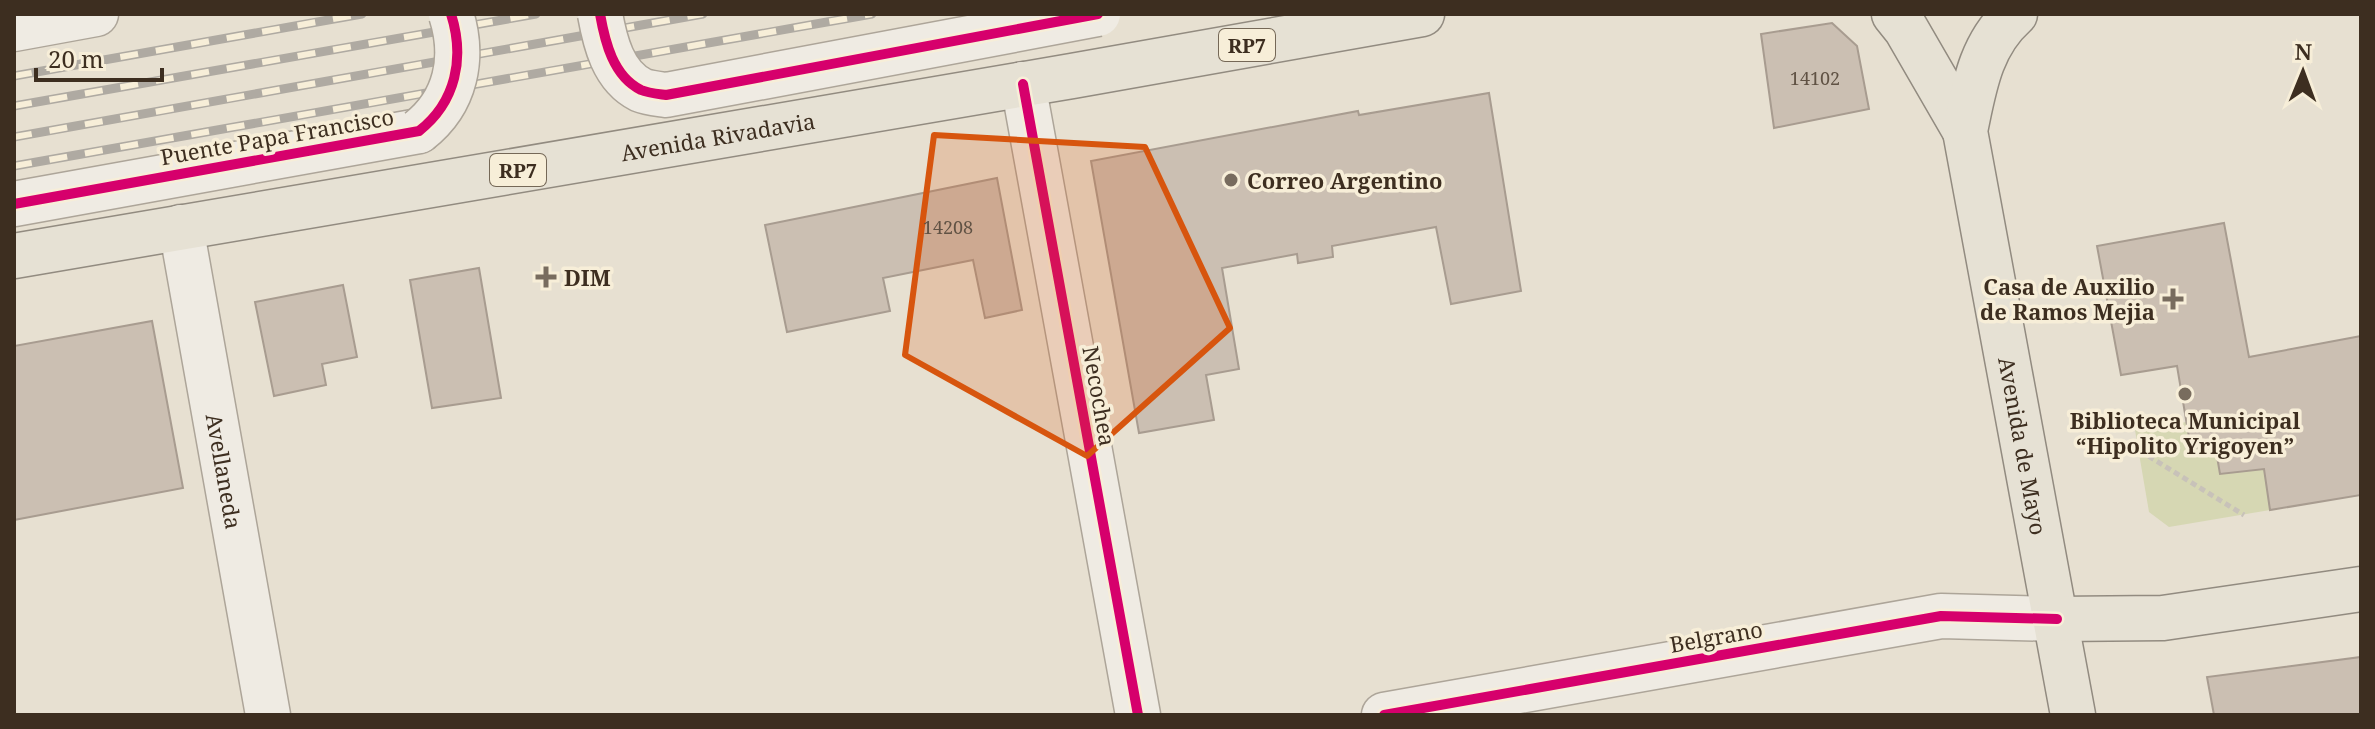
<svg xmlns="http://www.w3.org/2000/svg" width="2375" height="729" font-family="'Noto Serif',serif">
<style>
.green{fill:#d6d7b3}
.building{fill:#cbbfb2;stroke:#a89c90;stroke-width:2}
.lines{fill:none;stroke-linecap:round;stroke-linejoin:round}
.minor-casing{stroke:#ada599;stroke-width:47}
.major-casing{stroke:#928b80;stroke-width:47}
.path{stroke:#c8c2b9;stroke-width:5;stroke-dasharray:6 4;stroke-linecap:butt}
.minor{stroke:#efebe3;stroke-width:44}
.major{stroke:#e6e1d4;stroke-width:44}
.rail-casing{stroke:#afaaa2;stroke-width:9}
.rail{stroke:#f7eed8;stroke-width:6;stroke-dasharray:18;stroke-linecap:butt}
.minor-bridge-casing{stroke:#ada599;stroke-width:47;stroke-linecap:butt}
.minor-bridge{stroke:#efebe3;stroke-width:44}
.cycleway-casing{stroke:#f7eed8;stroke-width:15}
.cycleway{stroke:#d6006c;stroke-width:10}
.marked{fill:#d7550e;fill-opacity:0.2;stroke:#d7550e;stroke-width:6;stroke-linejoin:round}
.poi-dot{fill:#786c5e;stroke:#f7eed8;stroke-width:3}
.labels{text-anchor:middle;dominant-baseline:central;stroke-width:7;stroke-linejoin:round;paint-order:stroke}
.number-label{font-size:18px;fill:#605244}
.shield{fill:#f7eed8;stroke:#756857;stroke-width:2}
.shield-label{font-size:20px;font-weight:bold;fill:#3d2e20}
.street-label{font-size:22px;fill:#3d2e20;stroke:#f7eed8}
.poi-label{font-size:22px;font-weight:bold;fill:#3d2e20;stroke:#f7eed8;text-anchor:start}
</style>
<rect width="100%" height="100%" fill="#e7e0d1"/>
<polygon class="green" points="2186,422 2191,449 2215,445 2220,474 2264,469 2270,510 2169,527 2149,512 2135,430"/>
<g class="building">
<polygon points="1832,23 1857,46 1869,109 1774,128 1761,34"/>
<polygon points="1489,93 1521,291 1451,304 1436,227 1332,246 1333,257 1298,263 1297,254 1222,268 1239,369 1206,375 1214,420 1139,433 1091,161 1358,111 1359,115"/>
<polygon points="997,178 1022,310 985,318 973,260 883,278 890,311 787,332 765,225"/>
<polygon points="2224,223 2249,357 2361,336 2361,495 2270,510 2264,469 2220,474 2215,445 2191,449 2177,366 2121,375 2097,246"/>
<polygon points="479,268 501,398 432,408 410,280"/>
<polygon points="343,285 357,357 322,364 326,385 274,396 255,302"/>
<polygon points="152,321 183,488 14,520 14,346"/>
<polygon points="2361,657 2361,715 2214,715 2207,677"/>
</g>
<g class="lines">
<defs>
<g id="minor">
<polyline points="14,29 96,14"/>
<polyline points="1023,84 1138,715"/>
<polyline points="14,204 419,131"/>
<path id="s1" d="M181,227L268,715"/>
<polyline points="1384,715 1941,616 2057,619"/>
</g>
<g id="major">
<polyline points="1894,14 1906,29 1965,131"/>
<path id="s2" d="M2015,14C1980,45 1974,88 1965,131L2073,715"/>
<path id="s3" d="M14,256L1072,76L1422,14"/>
<polyline points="2057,619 2163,618 2361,589"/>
</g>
</defs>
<use href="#minor" class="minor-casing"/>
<use href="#major" class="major-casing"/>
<polyline class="path" points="2140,451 2244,515"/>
<use href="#minor" class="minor"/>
<use href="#major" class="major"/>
<defs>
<g id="rail">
<polyline points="14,76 362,14"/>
<polyline points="14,106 536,14"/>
<polyline points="14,137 703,14"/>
<polyline points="14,166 872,14"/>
</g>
</defs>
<use href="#rail" class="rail-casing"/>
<use href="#rail" class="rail"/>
<defs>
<g id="minor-bridge">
<path d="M600,14C605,42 613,76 641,90C648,93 659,94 666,95L1098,14"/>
<path d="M419,131C456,102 465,58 451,14"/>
</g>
</defs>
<use href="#minor-bridge" class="minor-bridge-casing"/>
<use href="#minor-bridge" class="minor-bridge"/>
<defs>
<g id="cycleway">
<path d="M600,14C605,42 613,76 641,90C648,93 659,94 666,95L1098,14"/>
<polyline points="1023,84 1138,715"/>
<path d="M14,204L419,131C456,102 465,58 451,14"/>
<polyline points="1384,715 1941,616 2057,619"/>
</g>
</defs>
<use href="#cycleway" class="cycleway-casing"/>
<use href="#cycleway" class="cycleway"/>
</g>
<path class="marked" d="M934,135L1145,147L1230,328L1087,456L905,355Z"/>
<g class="poi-dot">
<circle cx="1231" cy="180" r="8"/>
<path d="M542 265h8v8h8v8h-8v8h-8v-8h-8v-8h8z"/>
<path d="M2169 287h8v8h8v8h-8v8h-8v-8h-8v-8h8z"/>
<circle cx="2185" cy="394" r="8"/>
</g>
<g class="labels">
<g class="number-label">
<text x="1815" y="78">14102</text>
<text x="948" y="227">14208</text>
</g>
<g class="shield">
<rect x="1219" y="29" width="56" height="32" rx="6"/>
<rect x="490" y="154" width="56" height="32" rx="6"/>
</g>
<g class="shield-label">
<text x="1247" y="45">RP7</text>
<text x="518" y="170">RP7</text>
</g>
<g class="street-label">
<text transform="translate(277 136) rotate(-10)">Puente Papa Francisco</text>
<text stroke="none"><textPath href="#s3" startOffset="714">Avenida Rivadavia</textPath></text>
<text transform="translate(1100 396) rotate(80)">Necochea</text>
<text stroke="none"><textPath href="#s2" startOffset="450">Avenida de Mayo</textPath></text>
<text stroke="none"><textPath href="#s1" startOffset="248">Avellaneda</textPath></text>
<text transform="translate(1716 636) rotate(-10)">Belgrano</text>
</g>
<g class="poi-label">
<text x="1247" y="180">Correo Argentino</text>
<text x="564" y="277">DIM</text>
<text x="2155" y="286" text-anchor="end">Casa de Auxilio<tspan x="2155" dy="25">de Ramos Mejia</tspan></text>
<text x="2185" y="420" text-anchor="middle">Biblioteca Municipal<tspan x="2185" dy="25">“Hipolito Yrigoyen”</tspan></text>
</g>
</g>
<rect width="2375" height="729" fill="none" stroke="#3d2e20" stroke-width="32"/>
<g transform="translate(2303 72) rotate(1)" stroke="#f7eed8" stroke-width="6" paint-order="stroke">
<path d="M0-6L14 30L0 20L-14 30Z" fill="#3d2e20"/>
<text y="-12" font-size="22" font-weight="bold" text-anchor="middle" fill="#3d2e20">N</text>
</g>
<path d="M36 68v12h126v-12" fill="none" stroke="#3d2e20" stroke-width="4"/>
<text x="48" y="68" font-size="24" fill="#3d2e20" stroke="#f7eed8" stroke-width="6" paint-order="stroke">20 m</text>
</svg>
